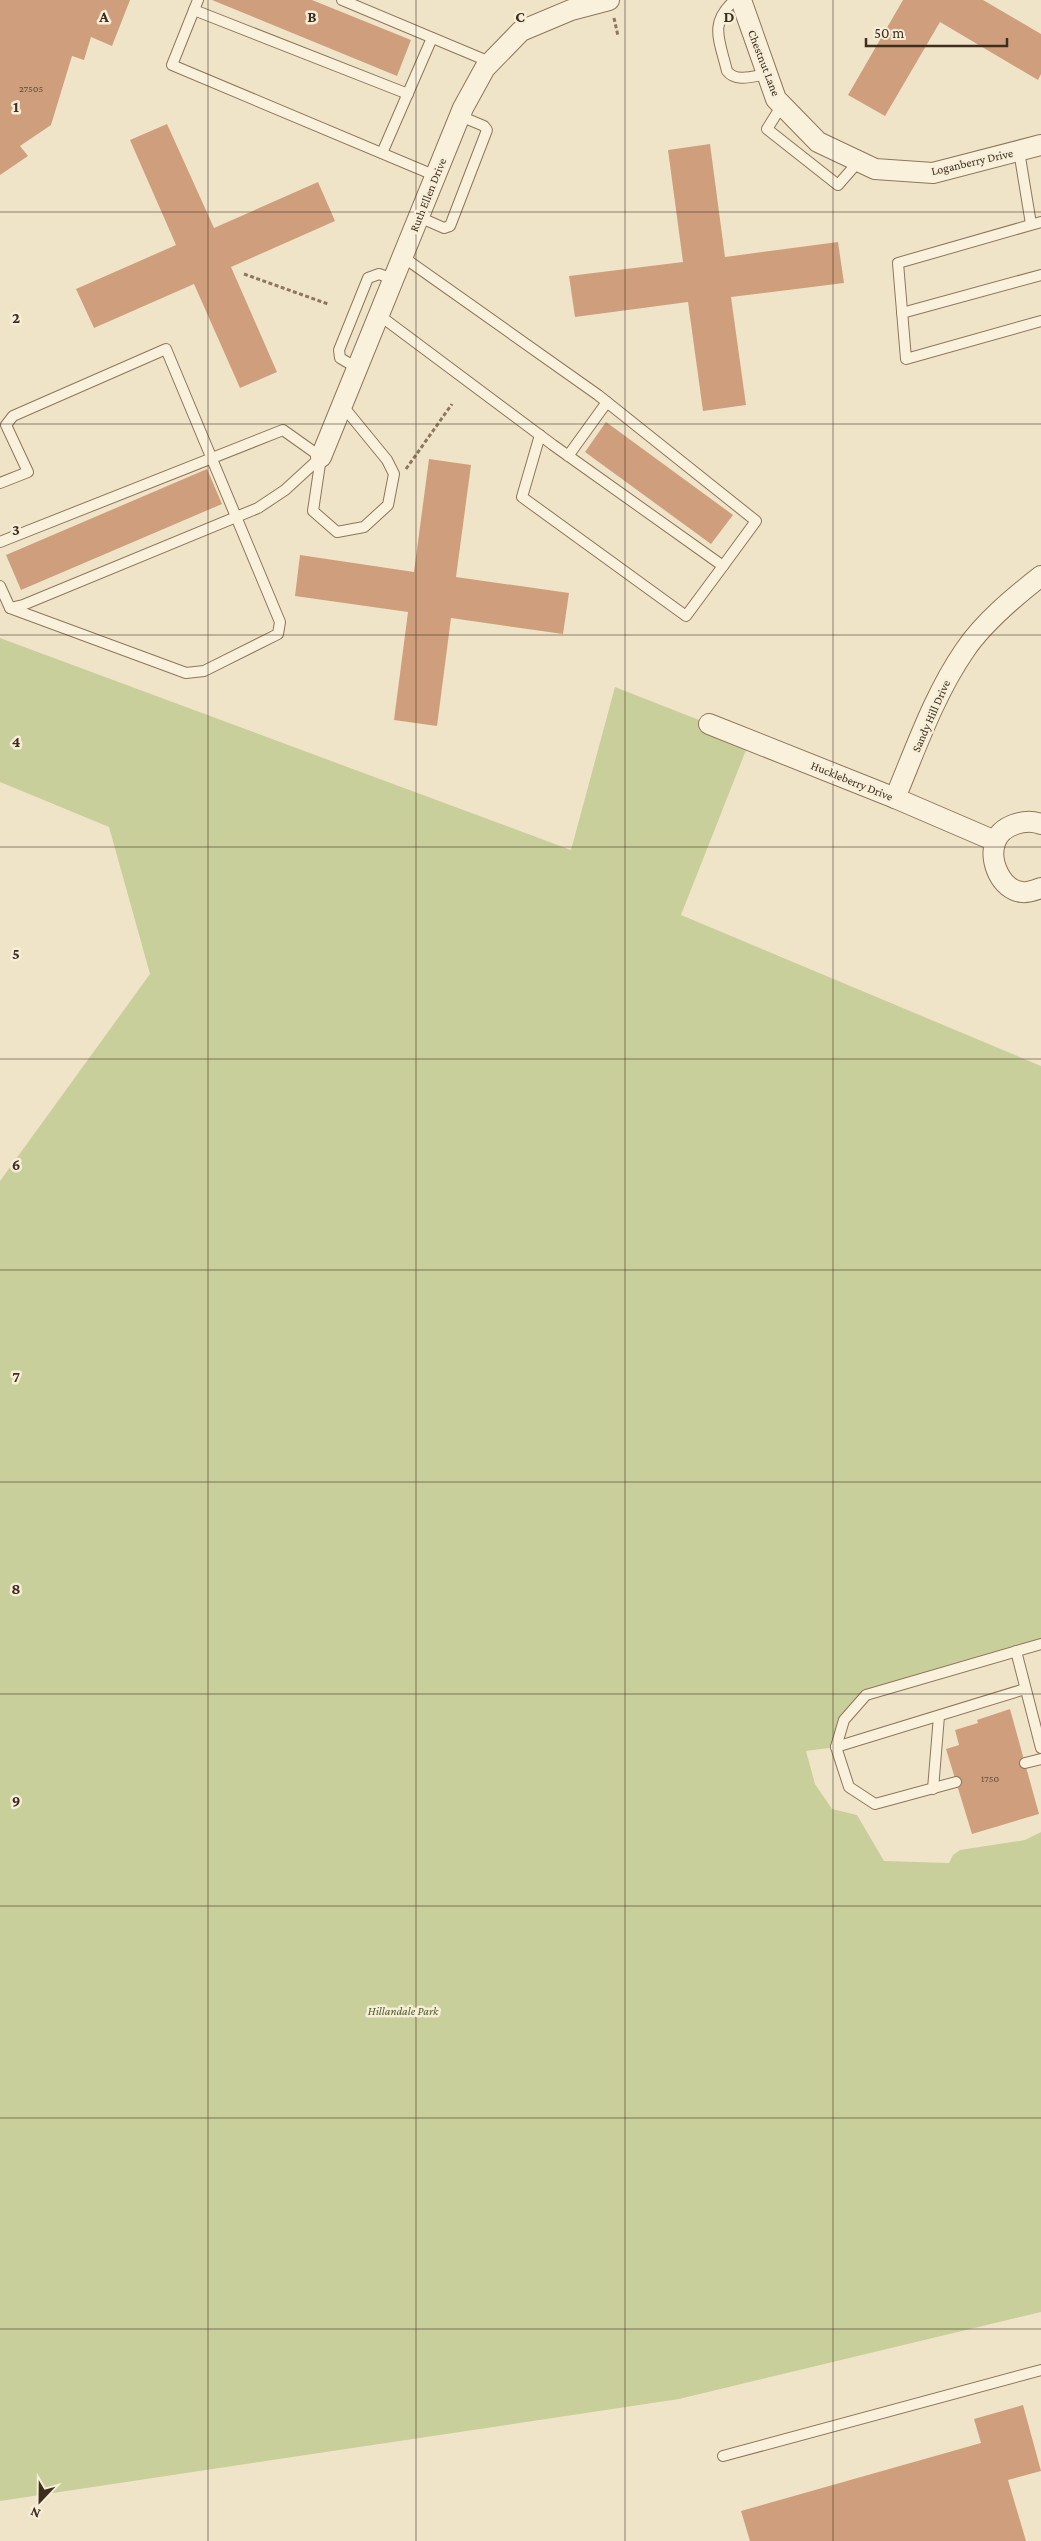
<svg xmlns="http://www.w3.org/2000/svg" width="1041" height="2541" font-family="'Crimson Pro',serif">
<style>
.green{fill:#c9cf9b}
.building{fill:#cf9f7d}
.lines{fill:none;stroke-linecap:round;stroke-linejoin:round}
.lane-casing{stroke:#8d765c;stroke-width:12}
.street-casing{stroke:#8d765c;stroke-width:22}
.path{stroke:#8d765c;stroke-width:3;stroke-dasharray:4 2.5;stroke-linecap:butt}
.lane{stroke:#faf1dc;stroke-width:10}
.street{stroke:#faf1dc;stroke-width:20}
.grid{fill:none;stroke:#3d2e20;stroke-width:1;stroke-opacity:0.55}
.labels{text-anchor:middle;dominant-baseline:central;stroke-width:5;stroke-linejoin:round;paint-order:stroke}
.number-label{font-size:10px;fill:#624a37}
.street-label{font-size:12px;fill:#3d2e20;stroke:#f7eed8}
.park-label{font-size:12px;font-style:italic;fill:#4d5a26;stroke:#f7eed8}
.grid-label{font-size:16px;text-anchor:middle;font-weight:bold;fill:#3d2e20;stroke:#f7eed8;stroke-width:5;stroke-linejoin:round;paint-order:stroke}
</style>
<rect width="100%" height="100%" fill="#f0e4c8"/>
<polygon class="green" points="0,638 571,850 615,687 750,740 681,915 1041,1066 1041,1644 866,1695 844,1720 836,1747 806,1751 815,1784 832,1809 857,1815 884,1861 949,1863 953,1855 960,1850 1025,1840 1041,1832 1041,2312 679,2399 0,2501 0,1181 150,974 109,827 0,782"/>
<g class="building">
<polygon points="0,0 130,0 112,46 91,37 84,60 72,56 51,125 20,146 28,156 0,175"/>
<polygon points="212,0 312,0 411,40 397,76"/>
<polygon points="903,0 983,0 1041,34 1041,74 1038,80 940,22 885,116 848,95"/>
<polygon points="167,124 214,228 318,182 335,221 231,267 277,372 240,388 194,284 94,328 76,289 176,245 130,140"/>
<polygon points="710,144 725,257 838,242 844,283 731,297 746,405 703,411 688,302 575,317 569,276 683,262 668,150"/>
<polygon points="606,422 733,515 711,544 585,452"/>
<polygon points="429,459 471,465 456,577 569,593 563,634 451,618 437,726 394,720 408,612 295,596 300,555 414,572"/>
<polygon points="207,469 222,504 21,590 6,555"/>
<polygon points="1010,1709 1039,1814 972,1834 946,1749 959,1745 955,1730 978,1723 977,1720"/>
<polygon points="1023,2405 1041,2471 1008,2480 1026,2541 750,2541 741,2511 981,2443 974,2419"/>
</g>
<g class="lines">
<defs>
<g id="lane">
<polyline points="198,0 172,65 436,176"/>
<polyline points="342,0 490,62"/>
<path d="M735,0C708,23 720,41 727,71C736,83 754,76 767,74"/>
<polyline points="194,10 408,94"/>
<polyline points="782,105 767,129 838,185 859,161"/>
<polyline points="1019,151 1031,224"/>
<polyline points="382,153 432,38"/>
<polyline points="419,217 444,228 450,226 487,130 484,126 460,116"/>
<polyline points="1041,222 898,263 906,359 1041,321"/>
<polyline points="902,313 1041,275"/>
<polyline points="379,315 553,445 723,566 756,521 598,395 403,257"/>
<polyline points="357,368 340,358 339,350 368,278 379,274 393,279"/>
<polyline points="540,435 522,497 686,616 723,566"/>
<polyline points="568,456 607,402"/>
<polyline points="321,457 313,511 337,532 364,527 388,505 394,474 387,460 342,405"/>
<polyline points="0,483 28,472 6,425 13,416 166,349 280,622 278,634 204,671 186,673 10,608"/>
<polyline points="0,542 283,430 321,457"/>
<polyline points="0,586 10,608 23,605 258,508 285,490 321,457"/>
<polyline points="1016,1651 1041,1748"/>
<polyline points="836,1747 1025,1689"/>
<polyline points="1025,1763 1041,1759"/>
<polyline points="956,1782 875,1804 849,1787 836,1747 844,1720 866,1695 1041,1644"/>
<polyline points="933,1789 939,1716"/>
<polyline points="723,2456 1041,2370"/>
</g>
<g id="street">
<polyline points="741,0 776,99 818,142 875,169 933,173 1041,145"/>
<polyline points="321,457 463,108 485,68 521,31 571,10 609,0"/>
<polyline points="709,724 895,798 995,841"/>
<path d="M895,798C916,748 934,695 965,650C984,622 1014,597 1041,576"/>
<path d="M1041,824C1026,818 1000,825 995,843C989,861 1001,890 1022,892C1028,893 1035,890 1041,888"/>
</g>
</defs>
<use href="#lane" class="lane-casing"/>
<use href="#street" class="street-casing"/>
<g class="path">
<polyline points="614,18 618,36"/>
<polyline points="244,274 328,304"/>
<polyline points="406,469 452,404"/>
</g>
<use href="#lane" class="lane"/>
<use href="#street" class="street"/>
</g>
<path class="grid" d="M208,0V2541M416,0V2541M625,0V2541M833,0V2541M0,212H1041M0,424H1041M0,635H1041M0,847H1041M0,1059H1041M0,1270H1041M0,1482H1041M0,1694H1041M0,1906H1041M0,2118H1041M0,2329H1041"/>
<g class="labels">
<g class="number-label">
<text x="31" y="88">27505</text>
<text x="990" y="1778">1750</text>
</g>
<g class="street-label">
<text transform="translate(764 63) rotate(69)">Chestnut Lane</text>
<text transform="translate(972 162) rotate(-13)">Loganberry Drive</text>
<text transform="translate(428 195) rotate(-68)">Ruth Ellen Drive</text>
<text transform="translate(931 716) rotate(-66)">Sandy Hill Drive</text>
<text transform="translate(852 781) rotate(22)">Huckleberry Drive</text>
</g>
<g class="park-label">
<text x="403" y="2011">Hillandale Park</text>
</g>
</g>
<g class="grid-label">
<text x="104" y="22">A</text>
<text x="312" y="22">B</text>
<text x="520" y="22">C</text>
<text x="729" y="22">D</text>
<text x="16" y="112">1</text>
<text x="16" y="323">2</text>
<text x="16" y="535">3</text>
<text x="16" y="747">4</text>
<text x="16" y="959">5</text>
<text x="16" y="1170">6</text>
<text x="16" y="1382">7</text>
<text x="16" y="1594">8</text>
<text x="16" y="1806">9</text>
</g>
<g transform="translate(40 2501) rotate(202)" stroke="#f7eed8" stroke-width="4" paint-order="stroke">
<path d="M0-4L9 19L0 12L-9 19Z" fill="#3d2e20"/>
<text y="-8" font-size="14" font-weight="bold" text-anchor="middle" fill="#3d2e20">N</text>
</g>
<path d="M866 38v8h141v-8" fill="none" stroke="#3d2e20" stroke-width="2.5"/>
<text x="874" y="38" font-size="15" fill="#3d2e20" stroke="#f7eed8" stroke-width="4" paint-order="stroke">50 m</text>
</svg>
